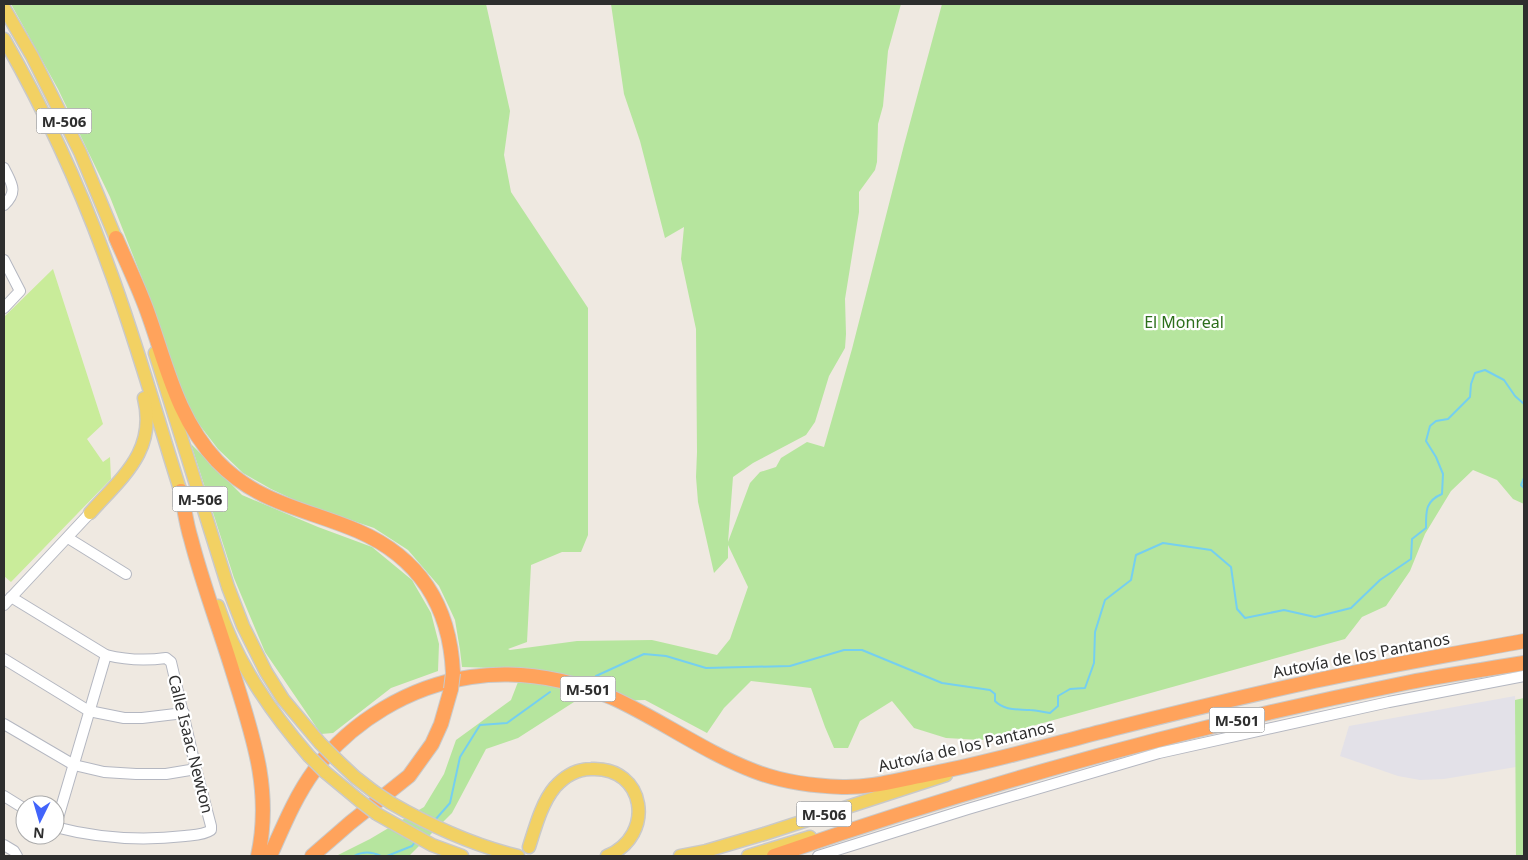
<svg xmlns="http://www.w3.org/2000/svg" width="1528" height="860" font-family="'Noto Sans',sans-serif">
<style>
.industrial{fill:#e3e1e8}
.green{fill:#b6e59e}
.pitch{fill:#c9ec9a}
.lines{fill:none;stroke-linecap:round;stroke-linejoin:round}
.stream{stroke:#75cff0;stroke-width:2}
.minor-casing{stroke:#b4b7c1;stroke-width:12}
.major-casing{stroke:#c9c9c9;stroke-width:15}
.highway-casing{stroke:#c9c9c9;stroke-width:16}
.minor{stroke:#fff;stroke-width:10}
.major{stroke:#f2d163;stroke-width:12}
.highway{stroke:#ffa35c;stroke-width:14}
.major-bridge-casing{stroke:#c9c9c9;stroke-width:15;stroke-linecap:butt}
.highway-bridge-casing{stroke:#c9c9c9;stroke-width:16;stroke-linecap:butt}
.major-bridge{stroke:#f2d163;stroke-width:12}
.highway-bridge{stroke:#ffa35c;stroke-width:14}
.labels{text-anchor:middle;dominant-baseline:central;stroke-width:4.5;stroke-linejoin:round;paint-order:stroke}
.shield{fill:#fff;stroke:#6d6d6d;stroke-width:1}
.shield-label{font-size:15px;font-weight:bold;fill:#2e2e2e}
.park-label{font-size:16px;fill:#2c6e1b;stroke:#fff}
.street-label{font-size:16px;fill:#2e2e2e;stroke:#fff}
</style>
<rect width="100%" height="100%" fill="#efe9e1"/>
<polygon class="industrial" points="1515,696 1516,767 1444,779 1420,780 1398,776 1340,756 1349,726"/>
<g class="green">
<polygon points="11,4 486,4 510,111 504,155 511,192 588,308 588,535 581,552 562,552 531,565 527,642 508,649 510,650 577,641 652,640 717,655 730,639 748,587 728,545 728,558 714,573 698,502 696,477 697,452 696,329 681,259 684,227 665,238 640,141 624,94 611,4 901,4 888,51 883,106 878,124 877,162 875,170 859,192 859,212 845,299 846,334 845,348 829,376 815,422 806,435 753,463 733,477 728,542 750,483 760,472 776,467 781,458 807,442 824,447 852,349 904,145 942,4 1524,4 1524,504 1513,499 1497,480 1473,470 1451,491 1425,534 1410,571 1386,606 1362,617 1345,639 982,740 946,738 914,728 892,701 860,721 848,748 834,748 825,727 811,688 751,681 724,708 707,733 645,700 574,702 518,738 486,749 452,813 409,856 336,856 370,839 424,807 444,774 456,740 511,700 523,669 462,667 460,650 455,620 449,607 439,586 408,550 374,528 301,503 271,489 243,473 218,449 195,419 180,386 151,301 110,197 58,89"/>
<polygon points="191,444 242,495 318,527 372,547 412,580 431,613 439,644 438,671 391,688 333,733 321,734 265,652 234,578"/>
<polygon points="1524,698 1524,856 1516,856 1515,700"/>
</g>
<polygon class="pitch" points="53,269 103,424 87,439 103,462 110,457 111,479 11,582 4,576 4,317"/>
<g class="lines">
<g class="stream">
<polyline points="1524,478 1521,485 1524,488"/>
<path d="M596,676L644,654L666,656L706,668L790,666L844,650H862L942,683L990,690L995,694V701C1005,711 1017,709 1030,710C1036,710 1043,712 1050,713L1058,706V696L1070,689L1085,688L1094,663L1095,632L1105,600L1131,580L1136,555L1163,543L1211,550L1231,567L1237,609L1245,618L1284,610L1315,617L1351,608L1380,580L1411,559L1412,539L1426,528C1426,512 1425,501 1442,494L1443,474L1436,457L1426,441L1430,426L1436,421L1448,419L1470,397L1471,384L1475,373L1485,370L1504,380L1515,396L1524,404"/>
<polyline points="435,820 450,803 460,757 480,725 507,723 550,692"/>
<path d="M354,856C363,851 371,851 381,856"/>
<polyline points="387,856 412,846 415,842"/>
</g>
<defs>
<g id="minor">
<path d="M4,168C11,183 19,191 4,205"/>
<polyline points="4,260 20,291 4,308"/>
<polyline points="68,538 126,574"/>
<path d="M11,597L106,655C126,660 145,661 166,658L171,662L196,769L211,826V830C204,835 193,835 185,836C142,841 97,838 55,827"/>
<polyline points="4,605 90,513"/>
<polyline points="4,659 89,711 124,718 142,718 184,713"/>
<polyline points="4,724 74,765 104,772 136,774 166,774 196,769"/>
<polyline points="4,796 25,809"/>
<polyline points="55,828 106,655"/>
<polyline points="4,845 14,851 17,856"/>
<polyline points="818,856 968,809 1159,753 1389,702 1524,676"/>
</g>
<g id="major">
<polyline points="4,8 32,56 80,152 119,246"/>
<path d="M4,39C45,111 80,187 108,265C137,342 158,421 183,499"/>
<polyline points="155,353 228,587 243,626 266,672 283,699 320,743"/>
<path d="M90,513C122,477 157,451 144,398"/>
<path d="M218,606C237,663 270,711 309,756"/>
<polyline points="337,760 355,777 373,791"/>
<polyline points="325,772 360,801"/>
<path d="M391,803C431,826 472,845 518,856"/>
<polyline points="377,814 432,845 462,856"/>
<path d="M529,847C535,828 542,802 555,787C565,776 576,769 591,769C646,766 656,836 607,856"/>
<polyline points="680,856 706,851 764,834 946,775"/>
<polyline points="748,856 810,837"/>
</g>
<g id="highway">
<path d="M116,238C126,261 137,284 146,308C166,362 176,417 217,461C258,504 307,509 358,531C420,558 450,606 453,673"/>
<path d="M181,491C184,507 186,523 191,539C202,582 218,624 231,666C251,731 273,788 258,856"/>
<path d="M270,856C283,827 295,797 314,771C351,721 410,686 471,677C519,670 568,679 613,698C661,720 704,752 754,771C782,782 812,786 842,787C870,788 897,780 924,775C987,763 1049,745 1112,729C1179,712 1246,696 1314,681C1383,666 1454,654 1524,641"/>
<polyline points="312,856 350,823 409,776 432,744 441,724 451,689"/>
<path d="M774,856C979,785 1188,727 1401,684C1442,675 1483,670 1524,663"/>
</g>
</defs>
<use href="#minor" class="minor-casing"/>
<use href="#major" class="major-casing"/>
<use href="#highway" class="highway-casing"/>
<use href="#minor" class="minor"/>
<use href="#major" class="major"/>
<use href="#highway" class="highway"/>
<defs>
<g id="major-bridge">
<polyline points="320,743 337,760"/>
<polyline points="309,756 325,772"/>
<polyline points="373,791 391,803"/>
<polyline points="360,801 377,814"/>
</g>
<polyline id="highway-bridge" points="451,689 453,673"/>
</defs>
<use href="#major-bridge" class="major-bridge-casing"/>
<use href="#highway-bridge" class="highway-bridge-casing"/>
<use href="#major-bridge" class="major-bridge"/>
<use href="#highway-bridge" class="highway-bridge"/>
</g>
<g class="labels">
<g class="shield">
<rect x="36.5" y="108.5" width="55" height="25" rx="4"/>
<rect x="172.5" y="486.5" width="55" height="25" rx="4"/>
<rect x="560.5" y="676.5" width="55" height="25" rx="4"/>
<rect x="1209.5" y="707.5" width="55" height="25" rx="4"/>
<rect x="796.5" y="801.5" width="55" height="25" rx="4"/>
</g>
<g class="shield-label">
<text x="64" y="121">M-506</text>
<text x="200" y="499">M-506</text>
<text x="588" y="689">M-501</text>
<text x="1237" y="720">M-501</text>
<text x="824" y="814">M-506</text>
</g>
<g class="park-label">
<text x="1184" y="322">El Monreal</text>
</g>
<g class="street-label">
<text transform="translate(1361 655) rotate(-11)">Autovía de los Pantanos</text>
<text transform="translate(191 744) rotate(76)">Calle Isaac Newton</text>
<text transform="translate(966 746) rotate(-13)">Autovía de los Pantanos</text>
</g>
</g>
<rect width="1528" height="860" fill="none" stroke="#2e2e2e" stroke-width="10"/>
<g transform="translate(40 820) rotate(185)"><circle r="24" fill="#ffffff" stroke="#ababab"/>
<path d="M0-4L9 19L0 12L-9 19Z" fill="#4264fb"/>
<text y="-8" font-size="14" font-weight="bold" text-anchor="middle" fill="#2e2e2e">N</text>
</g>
</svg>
